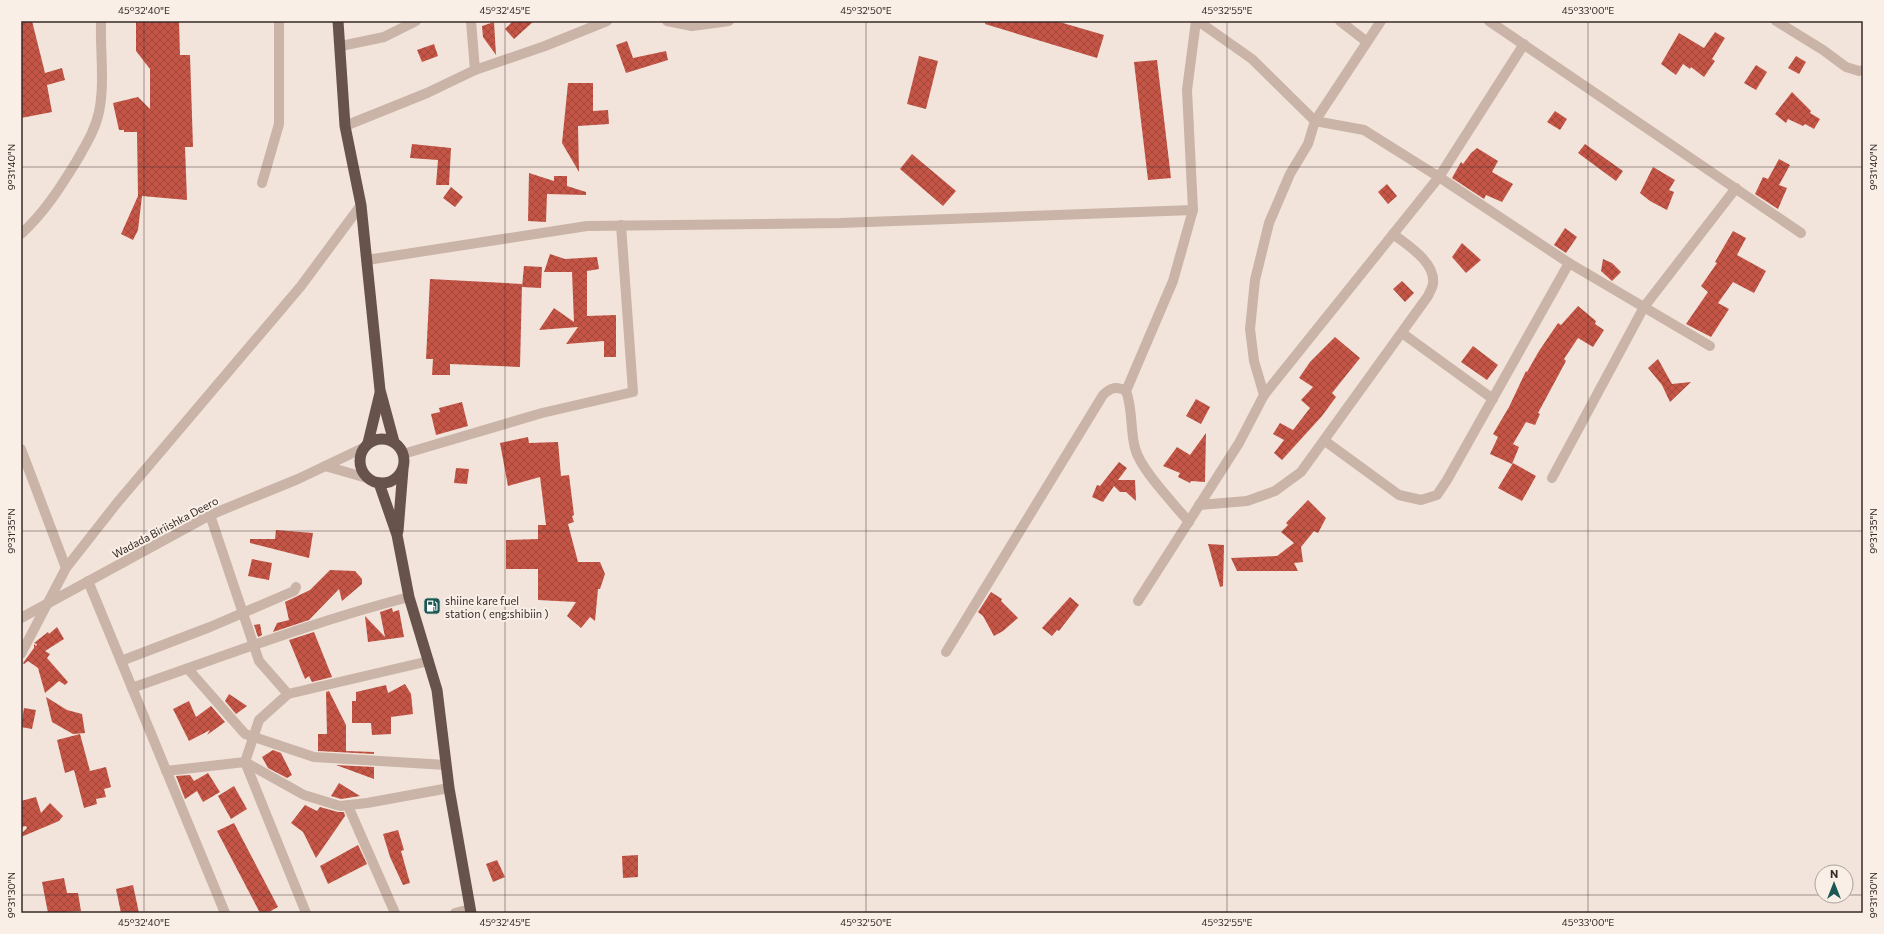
<svg xmlns="http://www.w3.org/2000/svg" width="1884" height="934" font-family="Commissioner,sans-serif">
<style>
.building{fill:url(#building-cross-hatch)}
.lines{fill:none;stroke-linecap:round;stroke-linejoin:round}
.minor{stroke:#cab3a7;stroke-width:10}
.tertiary{stroke:#cab3a7;stroke-width:10}
.trunk{stroke:#68524c;stroke-width:11}
.ticks{fill:none;stroke:#362a28;stroke-width:1;stroke-opacity:0.45}
.labels{text-anchor:middle;dominant-baseline:central;stroke-width:4;stroke-linejoin:round;paint-order:stroke}
.street-label{font-size:11px;fill:#362a28;stroke:#f9efe7}
.poi-label{font-size:11px;fill:#362a28;stroke:#f9efe7;text-anchor:start}
.neatline{fill:none;stroke:#362a28;stroke-width:1.5}
.ticks-label{font-size:10px;text-anchor:middle;fill:#362a28}
</style>
<defs>
<pattern id="building-cross-hatch" width="8" height="8" patternUnits="userSpaceOnUse"><rect width="8" height="8" fill="#c55546"/><path d="M0 0l8 8M0 8l8-8" fill="none" stroke="#a1473a"/></pattern>
</defs>
<rect width="100%" height="100%" fill="#f2e4db"/>
<g class="building">
<polygon points="21,21 32,21 45,73 62,68 65,80 47,85 52,112 21,118"/>
<polygon points="136,21 179,21 180,55 190,55 193,147 185,147 187,200 142,196 138,230 133,240 121,234 138,196 137,132 124,132 124,130 119,130 113,103 138,97 150,109 150,69 136,51"/>
<polygon points="513,21 534,21 514,39 505,29"/>
<polygon points="986,21 1056,21 1104,35 1097,58 985,24"/>
<polygon points="494,22 496,55 483,37 482,26"/>
<polygon points="1715,32 1725,38 1712,59 1715,61 1704,77 1691,67 1690,69 1683,64 1676,75 1661,64 1679,33 1704,48"/>
<polygon points="627,41 633,58 666,51 668,60 626,73 616,45"/>
<polygon points="434,44 438,56 422,62 417,50"/>
<polygon points="919,56 938,61 926,109 907,104"/>
<polygon points="1796,56 1806,62 1799,74 1788,68"/>
<polygon points="1157,60 1171,178 1148,180 1134,62"/>
<polygon points="1756,65 1767,72 1756,90 1744,83"/>
<polygon points="568,83 593,83 593,111 608,110 609,124 578,126 579,172 562,143"/>
<polygon points="1792,92 1811,111 1810,113 1820,119 1814,129 1805,124 1803,126 1788,119 1786,123 1775,114"/>
<polygon points="1555,111 1567,119 1560,130 1547,122"/>
<polygon points="412,144 451,148 449,185 436,185 438,160 410,158"/>
<polygon points="1585,144 1623,171 1616,181 1578,153"/>
<polygon points="1477,148 1498,161 1492,172 1513,184 1502,202 1486,195 1484,199 1452,178 1461,162 1463,164 1471,153"/>
<polygon points="912,154 956,191 943,206 900,169"/>
<polygon points="1779,159 1790,165 1779,185 1787,188 1778,209 1755,194 1763,177 1768,179"/>
<polygon points="1653,167 1675,180 1669,190 1674,192 1667,210 1650,201 1640,193"/>
<polygon points="529,173 554,181 554,176 567,176 567,186 586,192 586,195 547,194 546,222 528,221"/>
<polygon points="1387,184 1397,196 1388,204 1378,192"/>
<polygon points="451,187 463,197 455,207 443,198"/>
<polygon points="1565,228 1577,237 1566,253 1554,245"/>
<polygon points="1733,231 1746,238 1737,255 1766,271 1754,293 1733,282 1718,303 1729,309 1711,337 1686,324 1708,292 1701,286 1717,263 1715,262"/>
<polygon points="1462,243 1481,260 1466,273 1452,257"/>
<polygon points="550,254 565,259 597,257 599,269 587,271 587,316 616,315 616,357 604,357 604,341 566,344 578,327 539,330 554,308 574,322 572,272 544,272"/>
<polygon points="1603,259 1612,263 1621,272 1612,281 1601,271"/>
<polygon points="524,266 542,267 541,288 522,287"/>
<polygon points="430,279 522,284 520,367 450,364 450,375 432,375 433,359 426,359"/>
<polygon points="1402,281 1414,293 1405,302 1393,289"/>
<polygon points="1578,306 1596,321 1595,324 1604,330 1593,347 1578,338 1564,359 1566,361 1538,413 1540,414 1535,425 1526,422 1513,444 1519,447 1512,464 1490,454 1498,437 1493,434 1509,407 1526,371 1527,372 1539,351 1558,323 1561,325"/>
<polygon points="1335,337 1360,358 1332,393 1336,397 1322,416 1282,460 1274,453 1284,440 1273,434 1280,423 1293,430 1310,408 1301,400 1313,387 1299,378 1310,362"/>
<polygon points="1473,346 1498,365 1487,380 1461,362"/>
<polygon points="1658,359 1672,384 1691,382 1670,402 1662,385 1648,368"/>
<polygon points="1196,399 1210,407 1201,424 1186,416"/>
<polygon points="462,402 468,426 436,435 431,414 440,412 439,408"/>
<polygon points="1206,433 1205,482 1191,481 1190,483 1178,477 1180,473 1163,466 1177,447 1190,455"/>
<polygon points="528,437 529,443 558,442 561,476 569,475 574,515 572,516 574,522 568,524 578,562 600,562 605,574 600,589 598,589 595,621 590,617 581,628 567,616 576,602 538,600 538,569 506,569 506,540 538,539 538,525 546,525 540,477 508,486 500,443"/>
<polygon points="1119,462 1127,468 1118,480 1135,480 1136,501 1126,492 1120,492 1114,486 1103,502 1092,497 1097,485 1100,486"/>
<polygon points="1513,463 1536,476 1522,501 1498,488"/>
<polygon points="456,468 469,469 467,484 454,483"/>
<polygon points="1308,500 1326,518 1318,533 1314,531 1301,547 1303,562 1294,563 1298,571 1237,571 1231,558 1277,556 1294,543 1281,532 1288,525 1286,523"/>
<polygon points="276,530 313,533 309,558 250,543 250,539 275,539"/>
<polygon points="1208,544 1224,545 1223,586 1220,587"/>
<polygon points="252,559 272,563 269,580 248,576"/>
<polygon points="330,570 355,571 362,579 362,584 342,601 339,589 309,620 273,632 277,623 289,620 285,602 310,590"/>
<polygon points="991,592 1002,599 1001,601 1018,618 1003,631 994,636 983,616 978,612"/>
<polygon points="1070,597 1079,605 1059,631 1057,630 1052,636 1042,628"/>
<polygon points="392,608 393,612 399,610 404,637 368,642 365,616 385,637 380,612"/>
<polygon points="260,624 262,635 258,637 254,625"/>
<polygon points="57,627 64,639 45,651 50,654 47,658 68,682 65,685 59,681 45,693 38,668 28,661 24,664 23,663 34,648 34,644 36,646 37,644 34,643 48,632 49,634"/>
<polygon points="314,632 332,677 312,682 309,676 305,679 289,640"/>
<polygon points="405,684 411,694 413,714 391,717 391,734 372,735 371,723 352,723 352,701 356,701 356,692 386,685 388,693"/>
<polygon points="329,691 346,725 346,751 374,752 374,754 318,751 318,734 327,734 326,692"/>
<polygon points="229,694 247,706 236,714 225,701"/>
<polygon points="46,697 67,710 82,714 85,733 73,734 52,722"/>
<polygon points="189,701 196,717 211,706 225,722 207,735 210,730 189,741 173,709"/>
<polygon points="24,708 36,710 32,729 21,727"/>
<polygon points="80,734 90,771 106,767 111,787 104,789 106,797 96,799 97,804 84,808 74,770 65,773 57,740"/>
<polygon points="273,750 281,753 292,775 287,778 268,768 262,757"/>
<polygon points="336,765 374,767 374,779"/>
<polygon points="208,773 220,792 203,802 197,791 185,799 176,776 190,775 194,781"/>
<polygon points="339,783 360,796 341,799 331,796"/>
<polygon points="234,786 247,809 231,819 218,796"/>
<polygon points="36,797 41,813 50,803 63,816 59,821 21,837 21,834 27,828 26,826 21,827 21,801"/>
<polygon points="305,805 317,811 320,807 338,812 344,812 345,816 316,858 303,832 291,823"/>
<polygon points="234,823 278,907 267,913 260,913 217,831"/>
<polygon points="398,830 404,850 401,851 410,883 403,885 390,857 383,834"/>
<polygon points="358,845 367,864 328,884 320,866"/>
<polygon points="638,855 638,877 623,878 622,856"/>
<polygon points="497,860 505,877 493,882 486,864"/>
<polygon points="64,878 67,893 78,893 81,911 48,913 42,882"/>
<polygon points="133,885 139,913 121,913 116,889"/>
</g>
<g class="lines">
<g class="minor">
<polyline points="471,21 475,70"/>
<polyline points="667,21 692,26 729,21"/>
<polyline points="1198,21 1252,59 1315,121 1364,130 1439,177 1569,263 1710,346"/>
<polyline points="1340,21 1367,42"/>
<polyline points="1489,21 1801,233"/>
<polyline points="1776,21 1823,50 1846,67 1859,71 1863,70"/>
<polyline points="341,46 384,37 416,21"/>
<polyline points="345,126 427,93 475,70 545,46 607,21"/>
<polyline points="262,183 279,124 279,21"/>
<path d="M21,234C44,213 60,188 76,162C85,146 95,131 99,112C105,83 100,51 101,21"/>
<polyline points="367,260 587,226 840,223 1193,210"/>
<polyline points="1402,333 1493,399"/>
<polyline points="1126,391 1173,281 1193,210 1187,90 1196,21"/>
<polyline points="1264,395 1439,177 1524,44"/>
<polyline points="1325,441 1399,495 1421,500 1437,495 1447,480 1569,263"/>
<polyline points="21,449 66,568"/>
<polyline points="403,454 542,413 633,392 621,225"/>
<polyline points="1552,478 1644,307 1736,188"/>
<path d="M1199,505L1247,501L1275,491L1301,472L1428,296C1430,292 1432,288 1433,284C1436,262 1407,245 1393,234"/>
<polyline points="210,515 259,661 288,694 259,720 245,762 306,913"/>
<polyline points="88,581 225,913"/>
<polyline points="1138,601 1239,443 1264,395 1254,361 1250,329 1255,280 1269,223 1290,174 1308,144 1315,121 1381,21"/>
<path d="M946,652L1103,395C1111,387 1117,386 1126,391C1133,409 1130,430 1135,448C1140,469 1174,504 1189,522"/>
<polyline points="21,654 66,568 117,503 301,286 361,205"/>
<polyline points="121,661 210,627 294,591 296,587"/>
<polyline points="188,669 245,734 314,757 446,765"/>
<path d="M132,688C224,656 315,621 409,597"/>
<polyline points="288,694 429,661"/>
<polyline points="166,771 245,762 304,795 340,806 367,803 449,788"/>
<polyline points="348,806 395,913"/>
<polyline points="455,913 470,909"/>
</g>
<g class="tertiary">
<polyline points="325,466 367,478"/>
<polyline points="21,618 210,515 298,479 363,448"/>
</g>
<g class="trunk">
<polyline points="338,21 345,126 361,205 380,390 394,442"/>
<circle cx="382" cy="461" r="22"/>
<polyline points="368,443 380,393"/>
<polyline points="379,483 397,535 409,597 437,690 449,788 471,913"/>
<polyline points="398,531 403,469"/>
</g>
</g>
<path class="ticks" d="M144,21V913M505,21V913M866,21V913M1227,21V913M1588,21V913M21,167H1863M21,531H1863M21,895H1822M1846,895H1863"/>
<defs>
<symbol id="fuel-square" viewBox="-11 -11 22 22"><rect x="-9" y="-9" width="18" height="18" rx="4" fill="#1d5754" stroke="#f9efe7"/><path d="M-5.5-6h7V0h2V4h1.3V-2.5L3-4.5l.8-.8L6-3V5H2.5V1h-1V6h-7ZM-4.2-4.7v3.2H.2V-4.7Z" fill="#fff"/></symbol>
</defs>
<g fill-rule="evenodd">
<use href="#fuel-square" x="422" y="596" width="20" height="20"/>
</g>
<g class="labels">
<g class="street-label">
<text transform="translate(165 527) rotate(-28)">Wadada Biriishka Deero</text>
</g>
<g class="poi-label">
<text x="445" y="600">shiine kare fuel<tspan x="445" dy="13">station ( eng:shibiin )</tspan></text>
</g>
</g>
<rect width="1884" height="934" fill="none" stroke="#f9efe7" stroke-width="44"/>
<g transform="translate(1834 884)"><circle r="19" fill="#f9efe7" stroke="#aba09b"/>
<path d="M0-3L7 15L0 10L-7 15Z" fill="#1d5754"/>
<text y="-6" font-size="11" font-weight="bold" text-anchor="middle" fill="#362a28">N</text>
</g>
<rect x="22" y="22" width="1840" height="890" class="neatline"/>
<g class="ticks-label">
<text x="144" y="14">45°32'40"E</text>
<text x="505" y="14">45°32'45"E</text>
<text x="866" y="14">45°32'50"E</text>
<text x="1227" y="14">45°32'55"E</text>
<text x="1588" y="14">45°33'00"E</text>
<text transform="translate(11 167) rotate(-90)" y="4">9°31'40"N</text>
<text transform="translate(1873 167) rotate(-90)" y="4">9°31'40"N</text>
<text transform="translate(11 531) rotate(-90)" y="4">9°31'35"N</text>
<text transform="translate(1873 531) rotate(-90)" y="4">9°31'35"N</text>
<text transform="translate(11 895) rotate(-90)" y="4">9°31'30"N</text>
<text transform="translate(1873 895) rotate(-90)" y="4">9°31'30"N</text>
<text x="144" y="926">45°32'40"E</text>
<text x="505" y="926">45°32'45"E</text>
<text x="866" y="926">45°32'50"E</text>
<text x="1227" y="926">45°32'55"E</text>
<text x="1588" y="926">45°33'00"E</text>
</g>
</svg>
